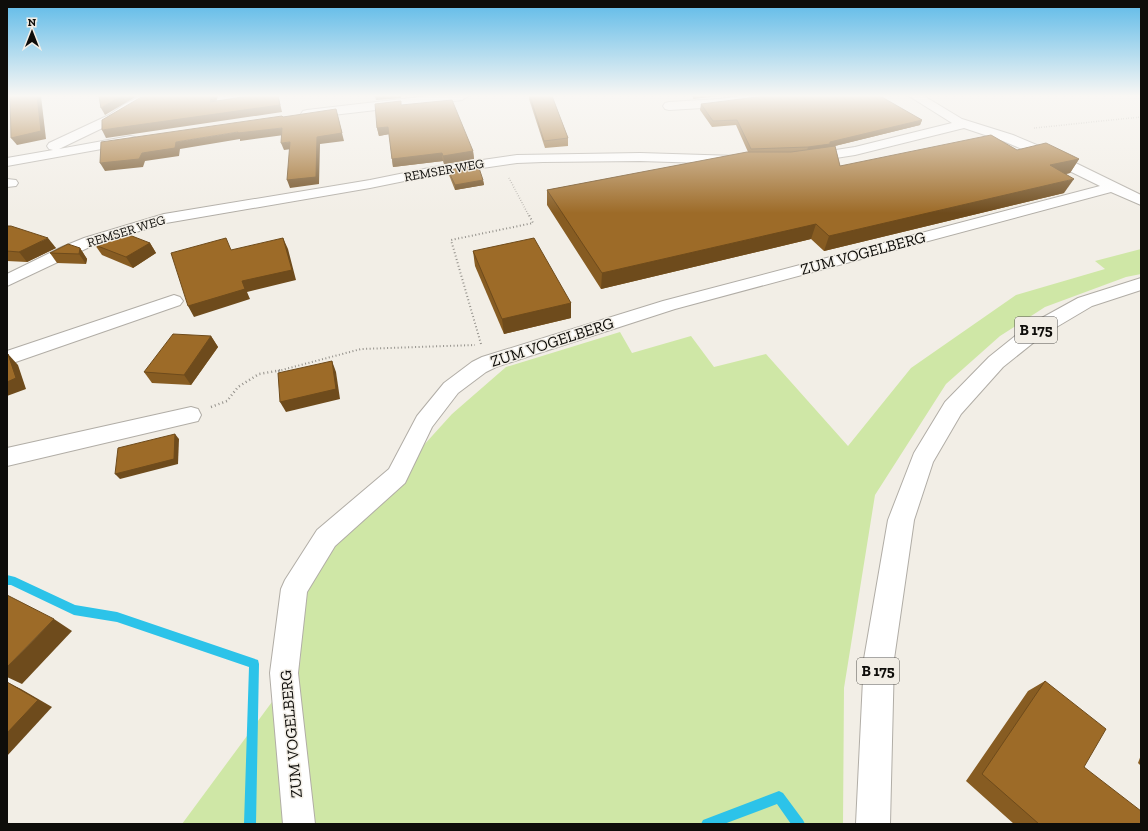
<svg xmlns="http://www.w3.org/2000/svg" width="1148" height="831" font-family="'Zilla Slab',serif">
<style>
.green{fill:#cfe7a6}
.lines{fill:none;stroke-linecap:round;stroke-linejoin:round}
.stream{fill:#2cc3e9;fill-rule:evenodd}
.street-casing{stroke:#b1ada6;stroke-width:2}
.primary-casing{stroke:#b1ada6;stroke-width:2}
.path-far2{stroke:#94918b;stroke-width:1.5;stroke-dasharray:0.5 2;stroke-linecap:butt}
.path-far1{stroke:#94918b;stroke-width:2;stroke-dasharray:1 2.5;stroke-linecap:butt}
.path{stroke:#94918b;stroke-width:2.5;stroke-dasharray:1 3;stroke-linecap:butt}
.street{fill:#fff;fill-rule:evenodd}
.primary{fill:#fff;fill-rule:evenodd}
.wall{fill:#875c22}
.shaded-wall{fill:#6e4b1c}
.building{fill:#9d6b28;stroke:#6e4b1c}
.labels{text-anchor:middle;dominant-baseline:central;stroke-width:3;stroke-linejoin:round;paint-order:stroke}
.far-street-label{font-size:13px;fill:#0e0d0a;stroke:#f2eee6}
.shield{fill:#f2eee6;stroke:#52504c;stroke-width:1}
.shield-label{font-size:15px;font-weight:bold;fill:#0e0d0a}
.street-label{font-size:16px;fill:#0e0d0a;stroke:#f2eee6}
</style>
<rect width="100%" height="100%" fill="#f2eee6"/>
<polygon class="green" points="1141,249 1141,274 1126,277 1045,307 1000,336 946,384 875,495 844,688 843,824 182,824 300,664 304,599 326,553 452,414 506,367 620,332 632,353 691,336 714,367 766,354 848,446 911,368 1016,295 1105,269 1095,261"/>
<g class="lines">
<g class="stream">
<polygon points="7,575 15,577 75,605 117,612 258,660 259,664 256,824 244,824 249,667 117,622 74,615 11,585 7,585"/>
<polygon points="779,791 783,793 803,820 805,824 791,824 777,804 724,824 701,824 703,820"/>
</g>
<defs>
<g id="street">
<polygon points="141,96 157,96 117,121 59,149 130,136 135,137 136,140 135,143 7,166 7,158 53,150 49,149 47,146 49,143 109,115 125,104"/>
<polygon points="428,96 468,96 462,100 307,118 303,117 301,114 303,111 307,110"/>
<polygon points="740,96 773,96 767,100 719,107 669,110 665,109 663,106 665,103 669,102 719,99"/>
<polygon points="909,96 924,96 962,119 1013,135 1051,151 1141,195 1141,205 1111,192 675,309 496,367 486,372 458,393 432,427 405,483 335,546 307,592 298,673 315,824 283,824 270,673 281,589 285,580 317,530 389,469 417,416 444,383 472,362 482,357 663,301 1100,186 1041,157 1003,141 964,128 855,155 810,162 805,161 803,158 805,155 810,154 855,147 952,123"/>
<polygon points="640,153 737,156 742,157 744,160 742,163 737,164 640,161 543,162 517,163 434,175 370,188 166,223 96,244 7,286 7,274 62,247 84,238 164,214 370,180 434,167 517,155"/>
<polygon points="7,179 16,180 18,183 16,186 7,187"/>
<polygon points="174,295 180,297 183,301 180,305 7,365 7,351"/>
<polygon points="191,407 198,409 201,415 198,421 7,466 7,448"/>
</g>
<polygon id="primary" points="1141,278 1141,290 1092,306 1043,335 1003,367 961,414 933,462 914,520 894,659 890,824 856,824 864,659 888,520 914,453 945,402 989,357 1029,325 1078,298"/>
</defs>
<use href="#street" class="street-casing"/>
<use href="#primary" class="primary-casing"/>
<g class="path-far2">
<polyline points="1034,128 1141,117"/>
<polyline points="509,178 529,216"/>
</g>
<g class="path-far1">
<polyline points="481,344 451,240 533,223 529,215"/>
<polyline points="278,371 361,349 475,345"/>
</g>
<polyline class="path" points="211,407 227,401 238,387 259,374 282,370"/>
<use href="#street" class="street"/>
<use href="#primary" class="primary"/>
</g>
<g class="wall">
<polygon points="529,96 552,96 568,138 568,146 545,148 529,99"/>
<polygon points="701,104 922,120 920,125 835,146 840,166 1017,150 1079,159 1070,173 1065,174 1064,193 824,251 811,239 601,289 547,205 547,190 748,152 736,125 712,127 700,110"/>
<polygon points="402,105 473,151 474,159 444,164 443,161 393,167 392,159 389,134 379,136 377,128"/>
<polygon points="448,170 483,180 484,185 455,190 449,175"/>
<polygon points="7,226 56,248 27,262 7,261"/>
<polygon points="150,243 156,253 133,268 102,255 95,245"/>
<polygon points="80,248 87,259 86,264 57,263 50,253"/>
<polygon points="473,251 571,303 571,318 504,334 475,266"/>
<polygon points="211,336 218,347 191,385 152,383 144,372"/>
<polygon points="1045,681 1084,767 1141,824 1014,824 966,781 1028,691"/>
<polygon points="1141,755 1141,766 1138,763"/>
</g>
<g class="shaded-wall">
<polygon points="37,96 41,96 46,139 17,145 11,138"/>
<polygon points="121,96 137,96 105,115 101,108"/>
<polygon points="212,96 218,96 214,109 210,102"/>
<polygon points="278,96 279,99 282,112 106,138 102,130"/>
<polygon points="375,96 401,96 401,98 376,100"/>
<polygon points="693,96 720,96 693,99"/>
<polygon points="336,109 344,141 320,144 319,184 290,188 287,180"/>
<polygon points="922,120 920,125 806,153 808,147"/>
<polygon points="388,127 390,134 379,136 377,128"/>
<polygon points="282,128 284,135 240,141 240,139 180,149 179,156 145,161 143,167 105,171 100,163 142,153 176,142 238,132"/>
<polygon points="290,142 292,149 284,150 281,143"/>
<polygon points="473,151 474,159 444,164 443,156"/>
<polygon points="442,153 443,161 393,167 392,159"/>
<polygon points="1079,159 1070,173 1041,180 1050,165"/>
<polygon points="1074,179 1064,193 824,251 829,236"/>
<polygon points="483,180 484,185 455,190 455,185"/>
<polygon points="816,224 811,239 601,289 602,273"/>
<polygon points="48,238 56,248 27,262 19,252"/>
<polygon points="283,238 288,249 296,280 247,292 250,299 194,317 188,306 242,281"/>
<polygon points="150,243 156,253 133,268 126,257"/>
<polygon points="80,248 87,259 86,264 79,254"/>
<polygon points="571,303 571,318 504,334 502,319"/>
<polygon points="211,336 218,347 191,385 184,375"/>
<polygon points="8,354 18,365 26,389 7,396"/>
<polygon points="332,361 336,372 340,399 286,412 280,402"/>
<polygon points="175,434 179,439 178,464 120,479 115,474"/>
<polygon points="54,619 72,631 22,684 7,677 7,667"/>
<polygon points="7,682 21,689 52,707 7,756"/>
</g>
<g class="building">
<polygon points="10,96 37,96 41,131 11,138"/>
<polygon points="99,96 121,96 101,108"/>
<polygon points="143,96 212,96 210,102 249,96 278,96 280,105 102,130 102,120"/>
<polygon points="530,96 552,96 568,138 544,141"/>
<polygon points="765,96 880,96 922,120 830,142 830,144 808,147 751,149 737,120 713,121 701,104"/>
<polygon points="452,100 473,151 443,156 442,153 392,159 388,127 377,128 375,104 401,101 401,105"/>
<polygon points="336,109 342,133 317,137 316,177 287,180 290,142 281,143 282,128 238,133 238,132 176,142 175,148 142,153 139,159 100,163 101,142 282,116 283,117"/>
<polygon points="991,135 1017,150 1046,143 1073,156 1079,159 1050,165 1074,179 829,236 816,224 602,273 547,190 747,152 791,152 835,146 840,166"/>
<polygon points="478,165 483,180 455,185 448,170"/>
<polygon points="7,226 11,226 48,238 19,252 7,251"/>
<polygon points="119,231 150,243 126,257 95,245"/>
<polygon points="226,238 231,250 283,238 292,270 242,281 245,289 188,306 171,253"/>
<polygon points="534,238 571,303 502,319 473,251"/>
<polygon points="68,244 80,248 79,254 50,253"/>
<polygon points="173,334 211,336 184,375 144,372"/>
<polygon points="8,354 16,378 7,382 7,355"/>
<polygon points="332,361 336,389 280,402 278,373"/>
<polygon points="175,434 174,459 115,474 118,448"/>
<polygon points="7,595 54,619 7,667"/>
<polygon points="1045,681 1106,729 1084,767 1141,811 1141,824 1039,824 982,774"/>
<polygon points="7,682 38,700 7,733"/>
</g>
<linearGradient id="sky" x2="0" y2="1"><stop stop-color="#5dbae8"/><stop offset="0.45" stop-color="#f9f7f4"/><stop offset="1" stop-color="#f9f7f4" stop-opacity="0"/></linearGradient>
<rect width="1148" height="213" fill="url(#sky)"/>
<g class="labels">
<g class="far-street-label">
<text transform="translate(444 170) rotate(-10)">REMSER WEG</text>
<text transform="translate(126 231) rotate(-17)">REMSER WEG</text>
</g>
<g class="shield">
<rect x="1015" y="317" width="42" height="26" rx="3"/>
<rect x="857" y="658" width="42" height="26" rx="3"/>
</g>
<g class="shield-label">
<text x="1036" y="330">B 175</text>
<text x="878" y="671">B 175</text>
</g>
<g class="street-label">
<text transform="translate(863 253) rotate(-15)">ZUM VOGELBERG</text>
<text transform="translate(552 342) rotate(-18)">ZUM VOGELBERG</text>
<text transform="translate(291 734) rotate(-95)">ZUM VOGELBERG</text>
</g>
</g>
<rect width="1148" height="831" fill="none" stroke="#0e0d0a" stroke-width="16"/>
<g transform="translate(32 32)" stroke="#f2eee6" stroke-width="3" paint-order="stroke">
<path d="M0-3L7 15L0 10L-7 15Z" fill="#0e0d0a"/>
<text y="-6" font-size="11" font-weight="bold" text-anchor="middle" fill="#0e0d0a">N</text>
</g>
</svg>
